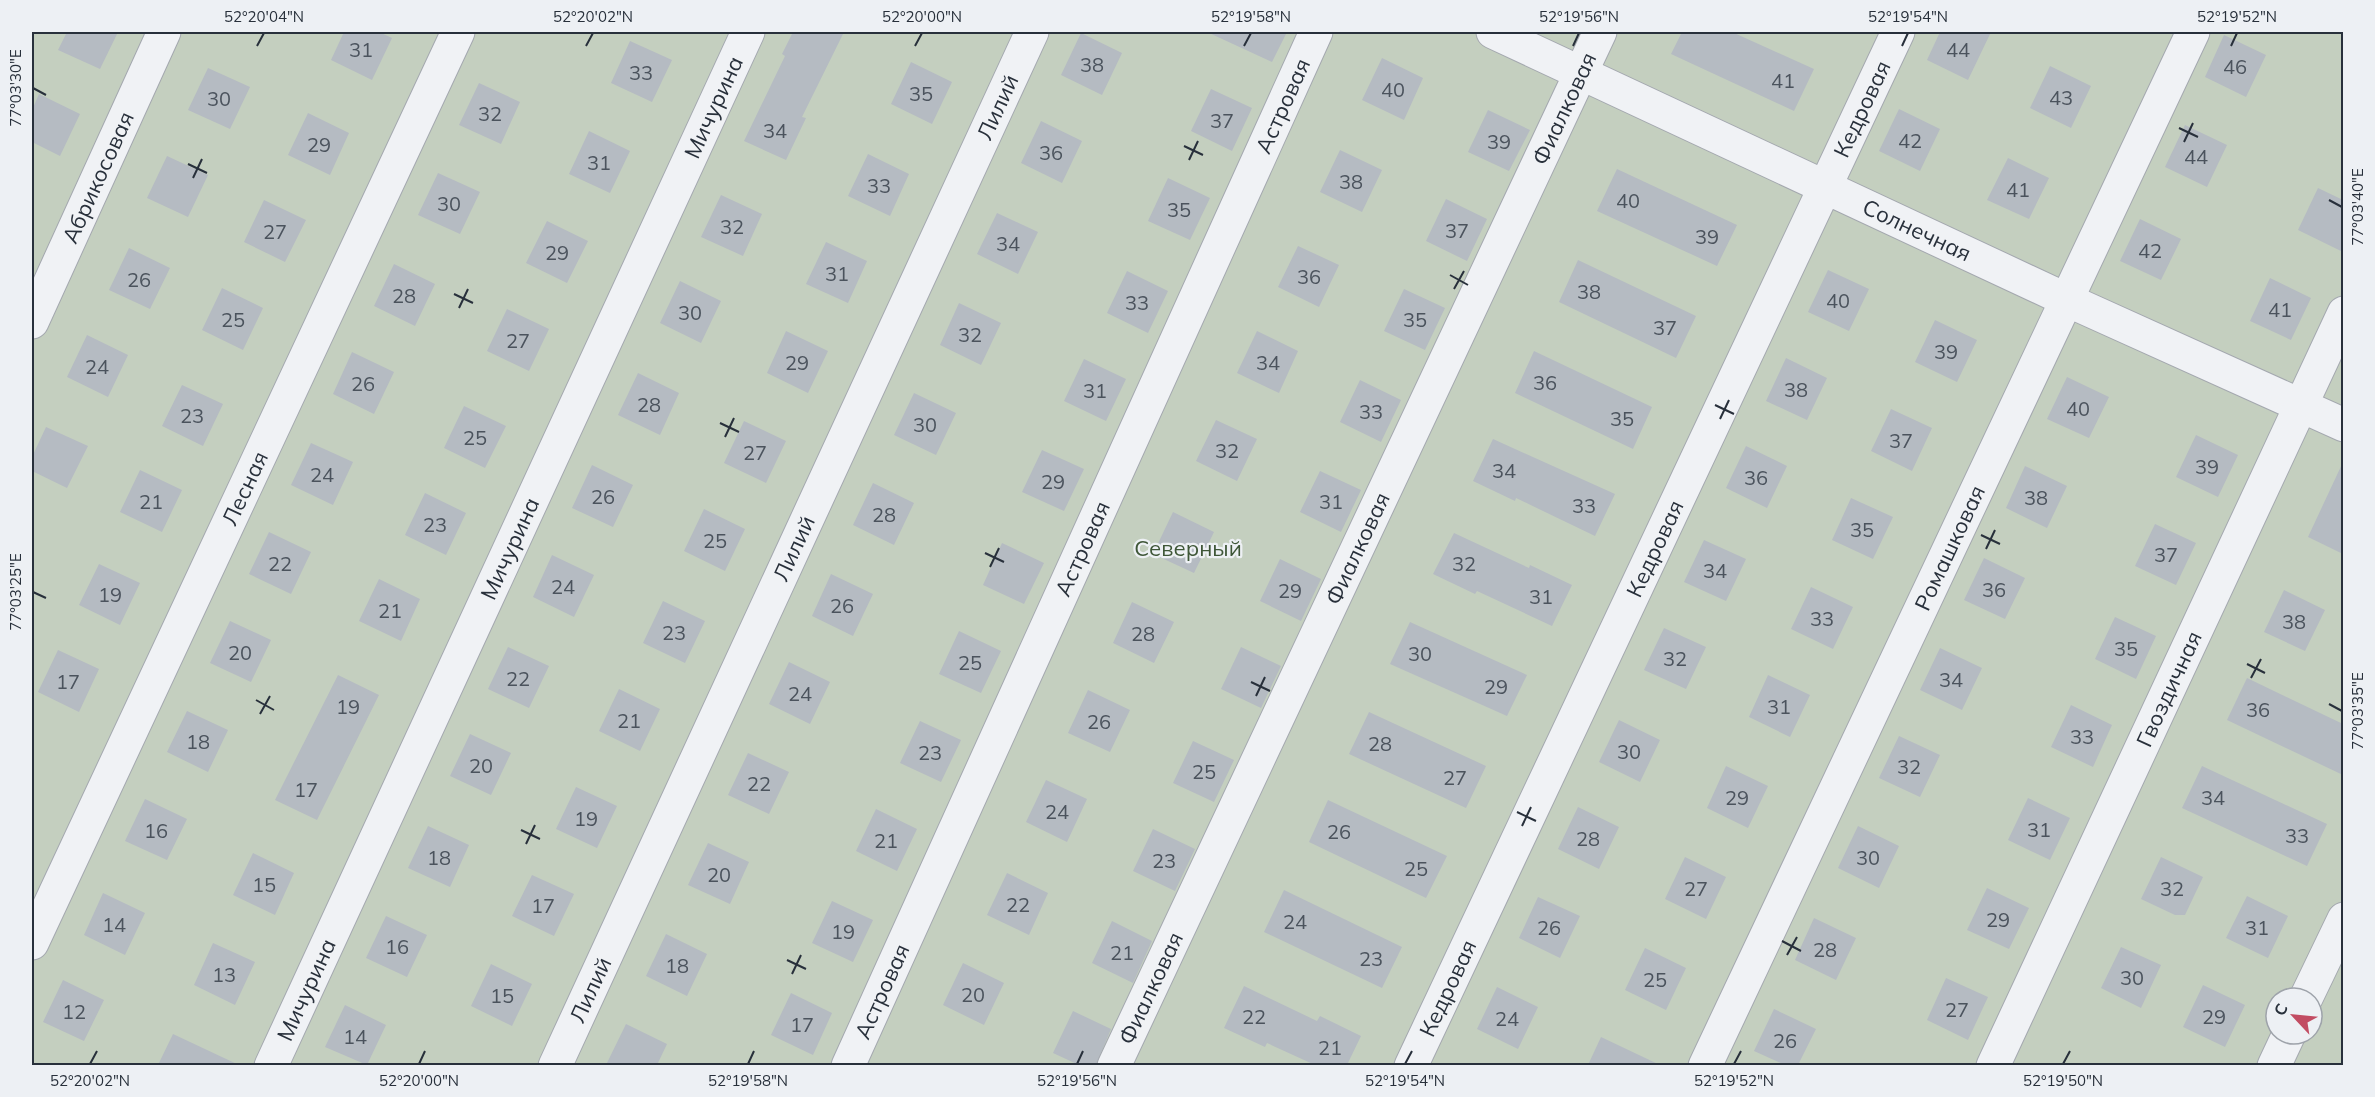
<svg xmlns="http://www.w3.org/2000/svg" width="2375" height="1097" font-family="Mulish,sans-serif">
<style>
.green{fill:#c4cfbf;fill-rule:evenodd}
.building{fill:#b5bbc2}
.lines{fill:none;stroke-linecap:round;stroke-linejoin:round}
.minor-casing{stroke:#a4a8af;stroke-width:35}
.minor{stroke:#f0f2f5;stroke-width:33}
.ticks{fill:none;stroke:#28303b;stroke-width:2}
.labels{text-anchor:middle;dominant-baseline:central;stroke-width:4.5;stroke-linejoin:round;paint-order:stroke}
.number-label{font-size:20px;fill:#4b535d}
.street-label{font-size:22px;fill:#28303b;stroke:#edf0f4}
.park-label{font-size:22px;fill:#3e5637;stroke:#edf0f4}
.neatline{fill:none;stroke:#28303b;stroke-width:2}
.ticks-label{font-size:15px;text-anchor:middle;fill:#28303b}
</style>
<rect width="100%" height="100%" fill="#dee1e6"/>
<path class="green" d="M32,32H2343V1065H32ZM2276,998H2312V1034H2276Z"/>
<g class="building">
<polygon points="67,32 118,32 100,69 58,50"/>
<polygon points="344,32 379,32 392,38 372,80 331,60"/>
<polygon points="793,32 844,32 802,117 806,118 786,160 744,141 785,56 782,54"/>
<polygon points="1207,32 1287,32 1272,62"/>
<polygon points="1682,32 1732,32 1814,69 1794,111 1671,54"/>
<polygon points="1940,32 1991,32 1968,80 1927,60"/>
<polygon points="1081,33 1122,53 1102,95 1061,75"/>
<polygon points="2224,35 2266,55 2246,97 2205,77"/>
<polygon points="630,41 672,60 652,102 611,83"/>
<polygon points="1382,58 1423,78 1404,120 1362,100"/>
<polygon points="911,62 952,82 932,124 891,104"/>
<polygon points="2050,66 2091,86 2071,128 2030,108"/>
<polygon points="208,68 250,87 230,129 188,110"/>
<polygon points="479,83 520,102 501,144 459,125"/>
<polygon points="1211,89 1252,108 1232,151 1191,131"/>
<polygon points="39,94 80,114 60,156 32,142 32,110"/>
<polygon points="1899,109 1940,129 1920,171 1879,151"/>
<polygon points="1488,110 1530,130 1509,171 1468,152"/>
<polygon points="308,113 349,133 330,175 288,155"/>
<polygon points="1041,121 1082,141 1062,183 1021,163"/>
<polygon points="2185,125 2227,145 2207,187 2165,167"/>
<polygon points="589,131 630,151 610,193 569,174"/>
<polygon points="1340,150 1382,170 1362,212 1320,192"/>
<polygon points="868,154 909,174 890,216 848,196"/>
<polygon points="167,156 208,175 188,217 147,198"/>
<polygon points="2008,158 2049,178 2029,219 1987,200"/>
<polygon points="1617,169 1737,225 1717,266 1597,211"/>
<polygon points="438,173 480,192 460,234 418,215"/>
<polygon points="1168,178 1210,198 1190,240 1148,221"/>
<polygon points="2318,188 2343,200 2343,252 2298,230"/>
<polygon points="721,195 762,214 743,256 701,237"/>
<polygon points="1446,199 1487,219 1467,261 1426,241"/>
<polygon points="264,200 306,220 285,262 244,242"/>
<polygon points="997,213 1038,232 1018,274 977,254"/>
<polygon points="2140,219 2181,239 2161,280 2120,261"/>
<polygon points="547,221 588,241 567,283 526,263"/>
<polygon points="826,242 867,261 848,303 806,284"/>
<polygon points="1298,246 1339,265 1319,307 1278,287"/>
<polygon points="129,248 170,268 150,309 109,290"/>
<polygon points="1578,260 1696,316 1676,358 1559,302"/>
<polygon points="394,264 435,284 415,326 374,306"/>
<polygon points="1828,270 1869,289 1849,331 1808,312"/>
<polygon points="1127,271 1168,291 1148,333 1107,313"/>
<polygon points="2270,278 2311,298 2291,340 2250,321"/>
<polygon points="680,281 721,301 701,343 660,323"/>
<polygon points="222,288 263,308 243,350 202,330"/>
<polygon points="1404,289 1445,308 1425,350 1384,331"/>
<polygon points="959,303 1001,323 981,365 940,345"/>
<polygon points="507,309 549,329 529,371 487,351"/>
<polygon points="1935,320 1977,340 1957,382 1915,362"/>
<polygon points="786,331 828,351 808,393 767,373"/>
<polygon points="1257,331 1298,351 1279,393 1237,373"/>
<polygon points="87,335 128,355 108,397 67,377"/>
<polygon points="1534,351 1652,407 1633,449 1515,393"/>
<polygon points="352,352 394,372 374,414 333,394"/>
<polygon points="1786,358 1827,378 1807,420 1766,401"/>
<polygon points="1084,359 1126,379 1106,421 1064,401"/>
<polygon points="638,373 679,393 660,435 618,415"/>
<polygon points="2067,377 2109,397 2089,438 2047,419"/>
<polygon points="1360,380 1401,400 1381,442 1340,422"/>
<polygon points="182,385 223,404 203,446 162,426"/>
<polygon points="914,393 956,413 936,455 894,435"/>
<polygon points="464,406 506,426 485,468 444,448"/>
<polygon points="1891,409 1932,428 1912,471 1871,451"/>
<polygon points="1216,420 1257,439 1237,481 1196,461"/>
<polygon points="744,421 786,441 766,483 724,463"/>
<polygon points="46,427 88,446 67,488 32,471 32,457"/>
<polygon points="2196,435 2238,455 2218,497 2176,477"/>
<polygon points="1493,439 1615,494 1595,536 1516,498 1515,501 1473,481"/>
<polygon points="311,443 353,462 333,505 291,485"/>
<polygon points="1746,446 1787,466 1767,508 1726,488"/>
<polygon points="1042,450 1084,469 1064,511 1022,492"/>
<polygon points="2343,462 2343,554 2308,537"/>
<polygon points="592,465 633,485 613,527 572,508"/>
<polygon points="2025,466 2067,486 2047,528 2006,508"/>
<polygon points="140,470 182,490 162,532 120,512"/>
<polygon points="1320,471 1361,490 1341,532 1300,512"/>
<polygon points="873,483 914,503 894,545 853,525"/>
<polygon points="425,493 466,513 446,555 405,535"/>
<polygon points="1851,498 1893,517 1873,559 1832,540"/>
<polygon points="704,509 745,529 725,571 684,551"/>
<polygon points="1173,512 1214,532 1194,573 1153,554"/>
<polygon points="2155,524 2196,543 2176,585 2135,566"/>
<polygon points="269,532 311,552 291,594 249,574"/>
<polygon points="1454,533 1529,568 1530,565 1572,585 1552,626 1477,591 1475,594 1433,574"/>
<polygon points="1704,540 1746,559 1726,601 1684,582"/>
<polygon points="1002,543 1044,563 1024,604 983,585"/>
<polygon points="552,555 594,575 574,617 533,597"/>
<polygon points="1984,558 2025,578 2005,619 1964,600"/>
<polygon points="1280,559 1321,579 1301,621 1260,601"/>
<polygon points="99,564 140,583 120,625 79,605"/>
<polygon points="831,574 873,594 853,636 812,616"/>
<polygon points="379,579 420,599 401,641 359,621"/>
<polygon points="1811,587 1853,607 1833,649 1791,629"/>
<polygon points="2284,590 2325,610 2305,651 2264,632"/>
<polygon points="663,601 705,621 685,663 643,643"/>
<polygon points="1132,602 1174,622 1154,663 1113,643"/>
<polygon points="2115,617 2156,636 2136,679 2095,659"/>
<polygon points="230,621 271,640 251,682 210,663"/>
<polygon points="1410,622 1527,675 1507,716 1390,664"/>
<polygon points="1664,628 1706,647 1686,689 1644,670"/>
<polygon points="959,631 1001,651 981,693 939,674"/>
<polygon points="508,647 549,666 529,708 488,689"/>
<polygon points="1241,647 1281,666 1261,708 1221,689"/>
<polygon points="1940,648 1982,668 1962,710 1920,690"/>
<polygon points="58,650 99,669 79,712 38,692"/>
<polygon points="789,662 830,682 810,724 769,704"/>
<polygon points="338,675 379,695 317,820 275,800"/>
<polygon points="1768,675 1810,695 1790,737 1749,717"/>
<polygon points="2247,678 2343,724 2343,775 2227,720"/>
<polygon points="619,689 660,709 640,751 599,731"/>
<polygon points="1088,690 1130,710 1110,752 1068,733"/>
<polygon points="2071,705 2112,725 2093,767 2051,747"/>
<polygon points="187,711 228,730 208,772 167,752"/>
<polygon points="1369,712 1486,766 1466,808 1349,754"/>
<polygon points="1619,720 1660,740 1640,782 1599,762"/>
<polygon points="920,721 961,740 941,782 900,763"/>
<polygon points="470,734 511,753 491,795 450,776"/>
<polygon points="1899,736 1940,755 1920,797 1879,778"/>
<polygon points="1193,741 1234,760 1214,802 1173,783"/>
<polygon points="748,753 789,772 769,814 728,795"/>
<polygon points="1726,766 1768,786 1748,828 1707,808"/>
<polygon points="2202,766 2327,824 2307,866 2182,808"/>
<polygon points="1046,780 1087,799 1067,842 1026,822"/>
<polygon points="576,787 617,806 597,848 556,829"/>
<polygon points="2028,798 2070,818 2050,860 2008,840"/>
<polygon points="145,799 187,819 167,860 125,841"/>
<polygon points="1328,800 1447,856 1426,898 1309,842"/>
<polygon points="1578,807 1619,827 1599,869 1558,849"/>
<polygon points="876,809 917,829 897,871 856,851"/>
<polygon points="428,826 469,845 450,887 408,868"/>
<polygon points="1858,826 1899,846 1879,888 1838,868"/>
<polygon points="1153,829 1195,849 1175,891 1133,871"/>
<polygon points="708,843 749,862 730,904 688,885"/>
<polygon points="253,853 294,873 275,915 233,895"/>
<polygon points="1685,857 1726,877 1706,919 1665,899"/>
<polygon points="2161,857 2203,877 2185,915 2175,915 2141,899"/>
<polygon points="1007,873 1048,893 1029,935 987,915"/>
<polygon points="532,875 574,894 554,936 512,916"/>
<polygon points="1987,888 2029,908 2009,949 1967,930"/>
<polygon points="1284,890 1402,947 1382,988 1264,932"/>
<polygon points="103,893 145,913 125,955 84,935"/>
<polygon points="2247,896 2288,916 2268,958 2226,938"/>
<polygon points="1538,897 1580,916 1560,958 1519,938"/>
<polygon points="832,901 873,920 853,962 812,943"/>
<polygon points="386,916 427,935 407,977 366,958"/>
<polygon points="1814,918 1856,938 1836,980 1795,960"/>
<polygon points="1112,921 1152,941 1133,983 1092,963"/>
<polygon points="666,934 707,954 687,996 646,976"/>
<polygon points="213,943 255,962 235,1005 194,985"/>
<polygon points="2121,947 2161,965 2141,1008 2101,988"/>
<polygon points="1645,948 1686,968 1666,1010 1625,990"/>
<polygon points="963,963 1004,983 984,1025 943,1005"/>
<polygon points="491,964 532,984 512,1026 471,1006"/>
<polygon points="1946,978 1988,997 1968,1040 1927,1020"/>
<polygon points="63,980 104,1000 84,1041 43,1022"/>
<polygon points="2203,985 2245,1005 2225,1047 2183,1027"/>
<polygon points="1244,986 1317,1021 1320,1016 1361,1036 1347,1065 1315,1065 1267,1043 1265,1047 1224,1028"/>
<polygon points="1497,987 1538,1007 1518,1049 1477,1029"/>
<polygon points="791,993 832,1013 813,1055 771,1035"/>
<polygon points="345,1005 386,1025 367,1065 325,1047"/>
<polygon points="1774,1009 1816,1029 1798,1065 1785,1065 1754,1051"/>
<polygon points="1073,1011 1111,1029 1096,1065 1079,1065 1053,1053"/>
<polygon points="626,1024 667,1044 657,1065 606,1065"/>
<polygon points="173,1034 239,1065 158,1065"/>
<polygon points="1601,1037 1660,1065 1588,1065"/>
</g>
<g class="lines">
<defs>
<g id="minor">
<path id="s1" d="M1493,32L2067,300L2344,425"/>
<path id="s2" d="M32,322L164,32"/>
<path id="s3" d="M32,943L458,32"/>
<polyline points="2306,998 2344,919"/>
<path id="s4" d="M271,1066L748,32"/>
<path id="s5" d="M555,1066L1032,32"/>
<path id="s6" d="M848,1066L1316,32"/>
<path id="s7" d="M1114,1066L1600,32"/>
<path id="s8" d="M1411,1066L1898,32"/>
<path id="s9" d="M1705,1066L2193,32"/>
<path id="s10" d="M1993,1066L2344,313"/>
<polyline points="2274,1066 2289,1034"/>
</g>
</defs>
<use href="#minor" class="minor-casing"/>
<use href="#minor" class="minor"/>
</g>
<path class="ticks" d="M257,46L264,33M586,46L593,33M915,46L922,33M1244,46L1251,33M1573,46L1579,33M1902,46L1908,33M2231,46L2237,33M33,88L46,95M2179,128L2198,137M2184,142L2193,123M1184,146L1203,155M1189,160L1198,141M188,164L207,173M193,178L202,159M2329,200L2342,207M1450,275L1468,285M1454,289L1464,271M454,294L473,303M459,308L468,289M1715,405L1734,414M1720,419L1729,400M720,423L739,432M725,437L734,418M1981,535L2000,544M1986,549L1995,530M985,553L1004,562M990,567L999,548M33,592L46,598M2247,664L2265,673M2251,678L2261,659M1251,682L1270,691M1256,696L1265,677M256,700L274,710M2329,704L2342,711M260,714L270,696M1517,812L1536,821M1522,826L1531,807M521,830L540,839M526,844L535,825M1782,941L1801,951M1787,955L1797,937M787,960L806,969M792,974L801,955M90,1064L97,1051M419,1064L425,1051M748,1064L754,1051M1077,1064L1083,1051M1405,1064L1412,1051M1734,1064L1741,1051M2063,1064L2070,1051"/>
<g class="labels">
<g class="number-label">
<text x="361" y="49">31</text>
<text x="1958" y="49">44</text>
<text x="1092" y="64">38</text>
<text x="2235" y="66">46</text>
<text x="641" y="72">33</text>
<text x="1783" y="80">41</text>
<text x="1393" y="89">40</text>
<text x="921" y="93">35</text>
<text x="2061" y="97">43</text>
<text x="219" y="98">30</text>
<text x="490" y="113">32</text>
<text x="1222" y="120">37</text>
<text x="775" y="130">34</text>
<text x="1910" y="140">42</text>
<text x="1499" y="141">39</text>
<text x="319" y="144">29</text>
<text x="1051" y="152">36</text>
<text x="2196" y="156">44</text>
<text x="599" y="162">31</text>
<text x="1351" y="181">38</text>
<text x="879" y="185">33</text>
<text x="2018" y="189">41</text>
<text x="1628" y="200">40</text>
<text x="449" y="203">30</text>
<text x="1179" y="209">35</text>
<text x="732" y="226">32</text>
<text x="1457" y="230">37</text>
<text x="275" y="231">27</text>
<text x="1707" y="236">39</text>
<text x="1008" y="243">34</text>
<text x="2150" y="250">42</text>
<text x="557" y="252">29</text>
<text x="837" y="273">31</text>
<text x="1309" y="276">36</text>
<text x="139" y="279">26</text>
<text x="1589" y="291">38</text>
<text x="404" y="295">28</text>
<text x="1838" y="300">40</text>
<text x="1137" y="302">33</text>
<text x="2280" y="309">41</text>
<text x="690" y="312">30</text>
<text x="233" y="319">25</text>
<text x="1415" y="319">35</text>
<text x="1665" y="327">37</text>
<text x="970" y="334">32</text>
<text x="518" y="340">27</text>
<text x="1946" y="351">39</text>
<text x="797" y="362">29</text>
<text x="1268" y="362">34</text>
<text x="97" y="366">24</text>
<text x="1545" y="382">36</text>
<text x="363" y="383">26</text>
<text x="1796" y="389">38</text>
<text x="1095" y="390">31</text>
<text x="649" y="404">28</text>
<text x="2078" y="408">40</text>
<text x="1371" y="411">33</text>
<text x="192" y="415">23</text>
<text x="1622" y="418">35</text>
<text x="925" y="424">30</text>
<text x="475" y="437">25</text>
<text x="1901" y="440">37</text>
<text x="1227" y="450">32</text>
<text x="755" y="452">27</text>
<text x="2207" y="466">39</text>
<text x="1504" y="470">34</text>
<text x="322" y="474">24</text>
<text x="1756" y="477">36</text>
<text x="1053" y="481">29</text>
<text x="603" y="496">26</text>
<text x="2036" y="497">38</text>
<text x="151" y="501">21</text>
<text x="1331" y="501">31</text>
<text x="1584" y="505">33</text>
<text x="884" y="514">28</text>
<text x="435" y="524">23</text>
<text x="1862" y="529">35</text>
<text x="715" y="540">25</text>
<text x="2166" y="554">37</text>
<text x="280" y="563">22</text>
<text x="1464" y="563">32</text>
<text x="1715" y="570">34</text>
<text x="563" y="586">24</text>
<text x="1994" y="589">36</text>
<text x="1290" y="590">29</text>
<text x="110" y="594">19</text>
<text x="1541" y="596">31</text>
<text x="842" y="605">26</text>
<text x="390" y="610">21</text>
<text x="1822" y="618">33</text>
<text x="2294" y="621">38</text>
<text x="674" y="632">23</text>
<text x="1143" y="633">28</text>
<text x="2126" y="648">35</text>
<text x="240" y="652">20</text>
<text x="1420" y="653">30</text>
<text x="1675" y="658">32</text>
<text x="970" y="662">25</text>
<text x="518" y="678">22</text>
<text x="1951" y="679">34</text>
<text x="68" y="681">17</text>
<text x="1496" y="686">29</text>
<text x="800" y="693">24</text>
<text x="348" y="706">19</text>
<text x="1779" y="706">31</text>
<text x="2258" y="709">36</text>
<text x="629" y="720">21</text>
<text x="1099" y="721">26</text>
<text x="2082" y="736">33</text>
<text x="198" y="741">18</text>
<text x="1380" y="743">28</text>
<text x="1629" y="751">30</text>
<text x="930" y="752">23</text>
<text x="481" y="765">20</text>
<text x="1909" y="766">32</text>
<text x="1204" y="771">25</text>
<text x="1455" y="777">27</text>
<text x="759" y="783">22</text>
<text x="306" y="789">17</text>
<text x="1737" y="797">29</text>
<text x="2213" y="797">34</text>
<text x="1057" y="811">24</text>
<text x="586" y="818">19</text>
<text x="2039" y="829">31</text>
<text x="156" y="830">16</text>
<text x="1339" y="831">26</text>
<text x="2297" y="835">33</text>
<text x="1588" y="838">28</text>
<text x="886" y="840">21</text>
<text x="439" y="857">18</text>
<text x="1868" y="857">30</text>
<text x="1164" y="860">23</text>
<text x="1416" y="868">25</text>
<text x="719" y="874">20</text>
<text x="264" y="884">15</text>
<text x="1696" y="888">27</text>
<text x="2172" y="888">32</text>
<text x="1018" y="904">22</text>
<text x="543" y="905">17</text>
<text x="1998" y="919">29</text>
<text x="1295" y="921">24</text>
<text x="114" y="924">14</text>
<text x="1549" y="927">26</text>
<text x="2257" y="927">31</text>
<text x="843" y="931">19</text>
<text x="397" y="946">16</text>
<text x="1825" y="949">28</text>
<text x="1122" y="952">21</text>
<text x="1371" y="958">23</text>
<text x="677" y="965">18</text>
<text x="224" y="974">13</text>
<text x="2132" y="977">30</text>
<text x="1655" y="979">25</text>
<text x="973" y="994">20</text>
<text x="502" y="995">15</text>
<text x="1957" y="1009">27</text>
<text x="74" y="1011">12</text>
<text x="1254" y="1016">22</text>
<text x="2214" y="1016">29</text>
<text x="1507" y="1018">24</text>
<text x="802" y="1024">17</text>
<text x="355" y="1036">14</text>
<text x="1785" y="1040">26</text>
<text x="1330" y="1047">21</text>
</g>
<g class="street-label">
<text stroke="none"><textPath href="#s6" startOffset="1054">Астровая</textPath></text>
<text stroke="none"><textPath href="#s4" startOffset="1056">Мичурина</textPath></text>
<text stroke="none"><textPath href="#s5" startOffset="1056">Лилий</textPath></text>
<text stroke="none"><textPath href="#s7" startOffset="1058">Фиалковая</textPath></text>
<text stroke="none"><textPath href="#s8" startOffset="1058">Кедровая</textPath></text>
<text stroke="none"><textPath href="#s2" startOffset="159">Абрикосовая</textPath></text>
<text stroke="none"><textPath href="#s1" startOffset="468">Солнечная</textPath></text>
<text stroke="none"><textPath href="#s3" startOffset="502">Лесная</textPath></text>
<text stroke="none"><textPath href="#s4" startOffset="570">Мичурина</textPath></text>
<text stroke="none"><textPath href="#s5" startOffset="570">Лилий</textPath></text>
<text stroke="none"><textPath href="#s6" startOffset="568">Астровая</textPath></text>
<text stroke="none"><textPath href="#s8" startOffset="572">Кедровая</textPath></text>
<text stroke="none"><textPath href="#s7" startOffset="572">Фиалковая</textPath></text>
<text stroke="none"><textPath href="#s9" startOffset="573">Ромашковая</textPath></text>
<text stroke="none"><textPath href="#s10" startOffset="416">Гвоздичная</textPath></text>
<text stroke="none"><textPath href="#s7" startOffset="86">Фиалковая</textPath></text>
<text stroke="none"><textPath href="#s8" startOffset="86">Кедровая</textPath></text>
<text stroke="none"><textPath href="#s4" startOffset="84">Мичурина</textPath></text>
<text stroke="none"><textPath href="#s5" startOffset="84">Лилий</textPath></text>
<text stroke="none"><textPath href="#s6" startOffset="82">Астровая</textPath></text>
</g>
<g class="park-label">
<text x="1188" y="548">Северный</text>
</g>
</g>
<rect width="2375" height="1097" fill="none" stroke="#edf0f4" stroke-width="66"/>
<g transform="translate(2294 1016) rotate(296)"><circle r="28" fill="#edf0f4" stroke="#9ea3aa" stroke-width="1.5"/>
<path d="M0-4.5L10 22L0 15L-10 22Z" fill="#c24c62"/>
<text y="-9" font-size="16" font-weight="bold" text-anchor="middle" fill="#28303b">С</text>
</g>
<rect x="33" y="33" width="2309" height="1031" class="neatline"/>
<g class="ticks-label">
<text x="264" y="22">52°20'04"N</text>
<text x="593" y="22">52°20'02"N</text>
<text x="922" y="22">52°20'00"N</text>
<text x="1251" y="22">52°19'58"N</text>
<text x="1579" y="22">52°19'56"N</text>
<text x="1908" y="22">52°19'54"N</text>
<text x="2237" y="22">52°19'52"N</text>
<text transform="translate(16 88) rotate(-90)" y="5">77°03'30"E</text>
<text transform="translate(2358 207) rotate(-90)" y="5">77°03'40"E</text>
<text transform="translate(16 592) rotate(-90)" y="5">77°03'25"E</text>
<text transform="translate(2358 711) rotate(-90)" y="5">77°03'35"E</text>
<text x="90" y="1086">52°20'02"N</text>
<text x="419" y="1086">52°20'00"N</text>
<text x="748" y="1086">52°19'58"N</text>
<text x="1077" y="1086">52°19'56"N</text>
<text x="1405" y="1086">52°19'54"N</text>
<text x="1734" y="1086">52°19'52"N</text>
<text x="2063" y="1086">52°19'50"N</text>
</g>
</svg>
